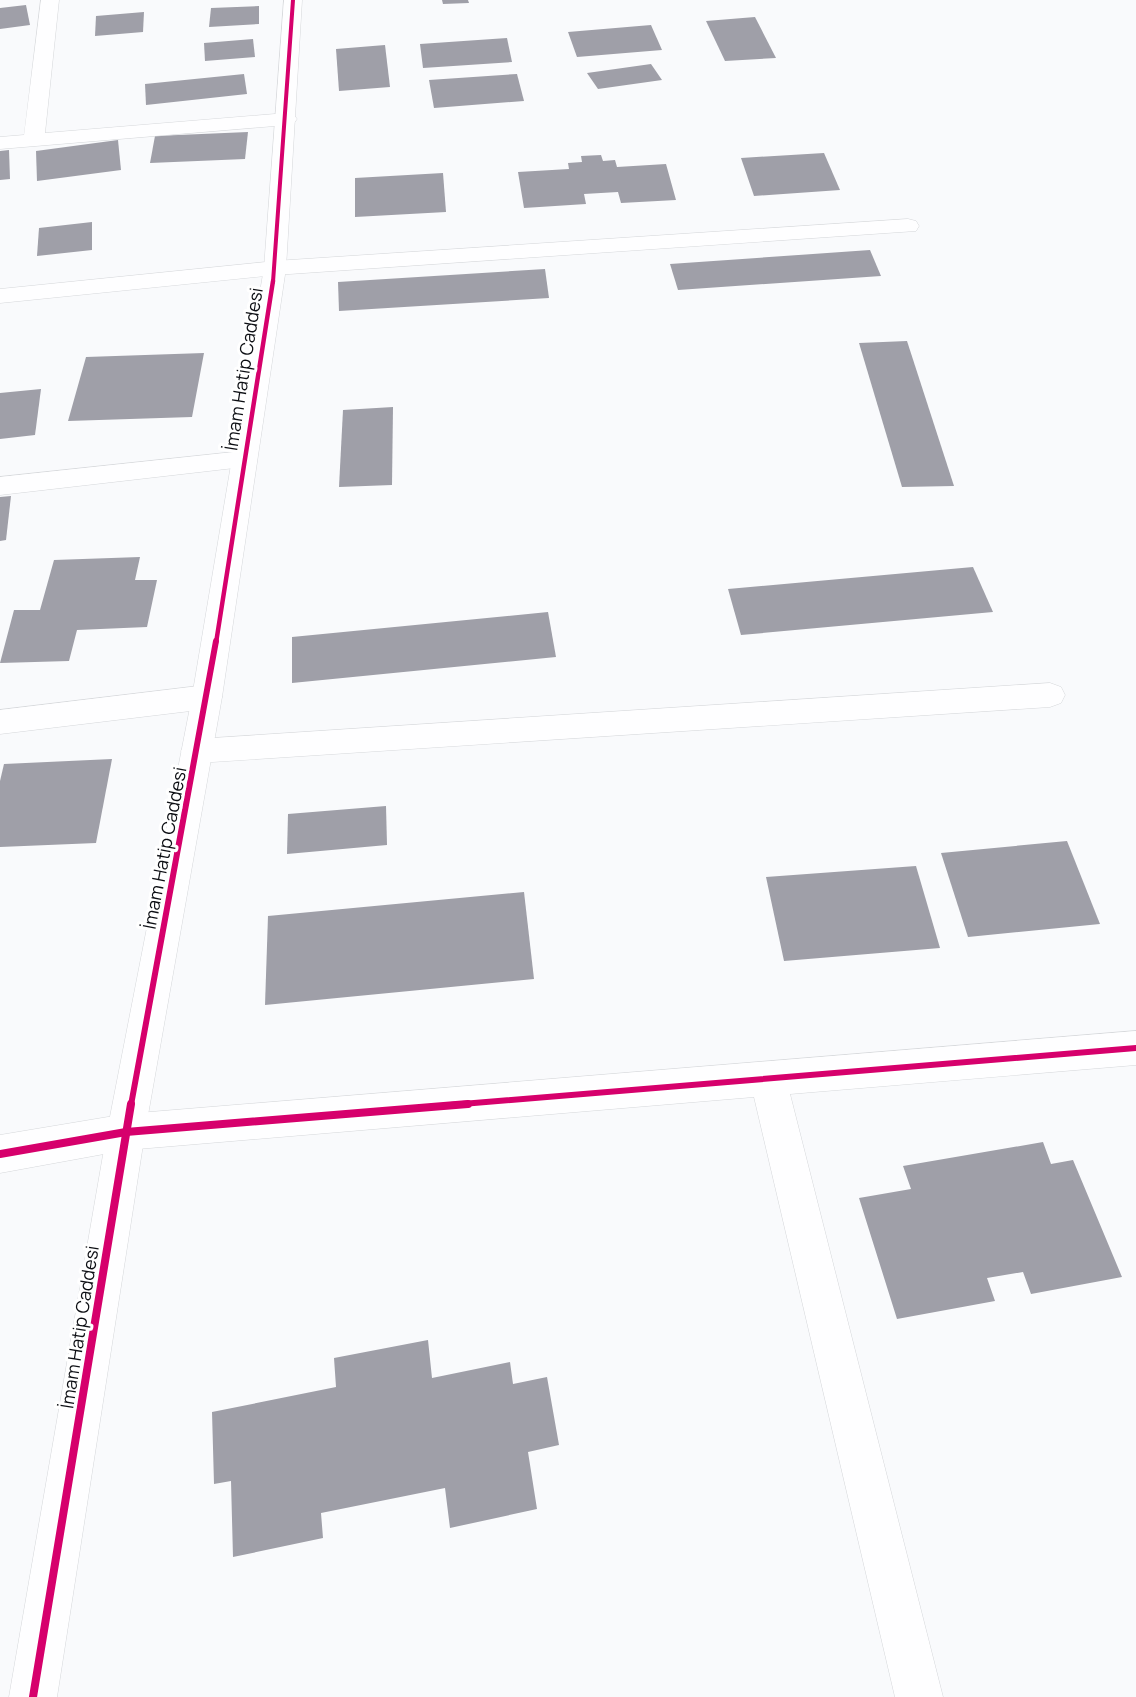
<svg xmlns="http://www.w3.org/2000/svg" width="1136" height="1697" font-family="Manrope,sans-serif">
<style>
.building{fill:#9f9fa8}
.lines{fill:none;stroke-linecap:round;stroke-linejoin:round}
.minor-casing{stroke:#d5d7da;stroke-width:1}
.tertiary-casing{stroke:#d5d7da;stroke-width:1}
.minor{fill:#fefeff;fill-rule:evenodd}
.tertiary{fill:#fefeff;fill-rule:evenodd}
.cycleway-far3-casing{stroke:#fff;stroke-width:6}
.cycleway-far2-casing{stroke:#fff;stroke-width:8}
.cycleway-far1-casing{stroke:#fff;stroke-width:10}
.cycleway-casing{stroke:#fff;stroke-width:11}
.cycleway-far3{stroke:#d6006c;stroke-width:4}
.cycleway-far2{stroke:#d6006c;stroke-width:4.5}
.cycleway-far1{stroke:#d6006c;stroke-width:6}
.cycleway{stroke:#d6006c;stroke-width:8}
.labels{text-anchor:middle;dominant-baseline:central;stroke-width:6;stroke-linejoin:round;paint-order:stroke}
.street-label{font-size:18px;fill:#0c0e13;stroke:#fff}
</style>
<rect width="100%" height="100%" fill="#f9fafc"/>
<g class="building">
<polygon points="442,0 468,0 469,3 443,4"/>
<polygon points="26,5 30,25 0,29 0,8"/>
<polygon points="259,6 259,24 209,27 211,8"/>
<polygon points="144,12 143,32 95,36 96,16"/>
<polygon points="755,17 776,58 725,61 706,21"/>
<polygon points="651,25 662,50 577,57 568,32"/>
<polygon points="507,38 512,62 423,68 420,44"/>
<polygon points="253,39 255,57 205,61 204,43"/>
<polygon points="385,45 390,87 339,91 336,49"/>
<polygon points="651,64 662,80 598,89 587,73"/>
<polygon points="244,74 247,94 146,105 145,84"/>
<polygon points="517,74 524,101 434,108 429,80"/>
<polygon points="248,132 245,159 150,163 155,136"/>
<polygon points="118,140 121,170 37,181 36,151"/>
<polygon points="9,150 10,179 0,180 0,151"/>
<polygon points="824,153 840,190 754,196 741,158"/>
<polygon points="601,155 603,161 615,160 617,167 666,164 676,200 621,203 618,192 584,194 586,204 524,208 518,172 569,169 568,163 582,162 581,156"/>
<polygon points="443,173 446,212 355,217 355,178"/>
<polygon points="92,222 92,250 37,256 39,228"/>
<polygon points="870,250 881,276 678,290 670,264"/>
<polygon points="545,269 549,298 339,311 338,282"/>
<polygon points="907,341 954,486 902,487 859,343"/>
<polygon points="204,353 192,417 68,421 86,357"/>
<polygon points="41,389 35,435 0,439 0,393"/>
<polygon points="393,407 392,485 339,487 343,410"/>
<polygon points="11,496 6,540 0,541 0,497"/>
<polygon points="140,557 135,580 157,580 147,627 77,630 69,661 0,663 14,610 40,610 54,560"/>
<polygon points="973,567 993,612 741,635 728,589"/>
<polygon points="548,612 556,657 292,683 292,637"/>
<polygon points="112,759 96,843 0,847 0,781 4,764"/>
<polygon points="386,806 387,845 287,854 288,814"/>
<polygon points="1067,841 1100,924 968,937 941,853"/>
<polygon points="916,866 940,948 784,961 766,877"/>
<polygon points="524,892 534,979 265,1005 268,916"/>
<polygon points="1043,1142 1051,1164 1073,1160 1122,1277 1031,1294 1023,1272 987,1278 995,1301 897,1319 859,1198 911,1189 903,1166"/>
<polygon points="428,1340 432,1378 510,1362 513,1384 547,1377 559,1445 528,1452 537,1509 450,1528 445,1488 321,1513 323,1538 233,1557 231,1481 214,1484 212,1412 336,1387 334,1358"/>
</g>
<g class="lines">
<defs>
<g id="minor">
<polygon points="41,0 59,0 45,133 287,113 294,115 297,119 294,123 287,125 0,149 0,137 24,135"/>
<polygon points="908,219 916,221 919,226 916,231 275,275 0,303 0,289 275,261"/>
<polygon points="243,451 252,454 256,460 252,466 0,495 0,477"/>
<polygon points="1050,683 1061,687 1065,695 1061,703 1050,707 197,763 186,760 181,751 186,742 197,739"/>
<polygon points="207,685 218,689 222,697 218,705 207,709 0,734 0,710"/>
<polygon points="1136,1031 1136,1065 790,1094 943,1697 895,1697 754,1097 126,1150 0,1173 0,1135 126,1114"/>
</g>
<polygon id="tertiary" points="284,0 302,0 286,268 222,697 145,1132 57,1697 9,1697 107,1132 192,697 264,268"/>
</defs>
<use href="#minor" class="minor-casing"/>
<use href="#tertiary" class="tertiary-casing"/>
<use href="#minor" class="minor"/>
<use href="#tertiary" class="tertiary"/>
<defs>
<polyline id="cycleway-far3" points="273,282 293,0"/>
<polyline id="cycleway-far2" points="216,643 273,281"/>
<g id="cycleway-far1">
<polyline points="131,1105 216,641"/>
<polyline points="450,1105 1136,1048"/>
</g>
<g id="cycleway">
<polyline points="0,1154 126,1132 468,1104"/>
<polyline points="33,1697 131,1104"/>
</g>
</defs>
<use href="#cycleway-far3" class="cycleway-far3-casing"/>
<use href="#cycleway-far2" class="cycleway-far2-casing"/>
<use href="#cycleway-far1" class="cycleway-far1-casing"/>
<use href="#cycleway" class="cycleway-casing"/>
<use href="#cycleway-far3" class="cycleway-far3"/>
<use href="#cycleway-far2" class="cycleway-far2"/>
<use href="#cycleway-far1" class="cycleway-far1"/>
<use href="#cycleway" class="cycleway"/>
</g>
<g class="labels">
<g class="street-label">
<text transform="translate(243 369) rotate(-81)">İmam Hatip Caddesi</text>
<text transform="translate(164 848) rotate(-79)">İmam Hatip Caddesi</text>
<text transform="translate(79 1327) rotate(-81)">İmam Hatip Caddesi</text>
</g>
</g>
</svg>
